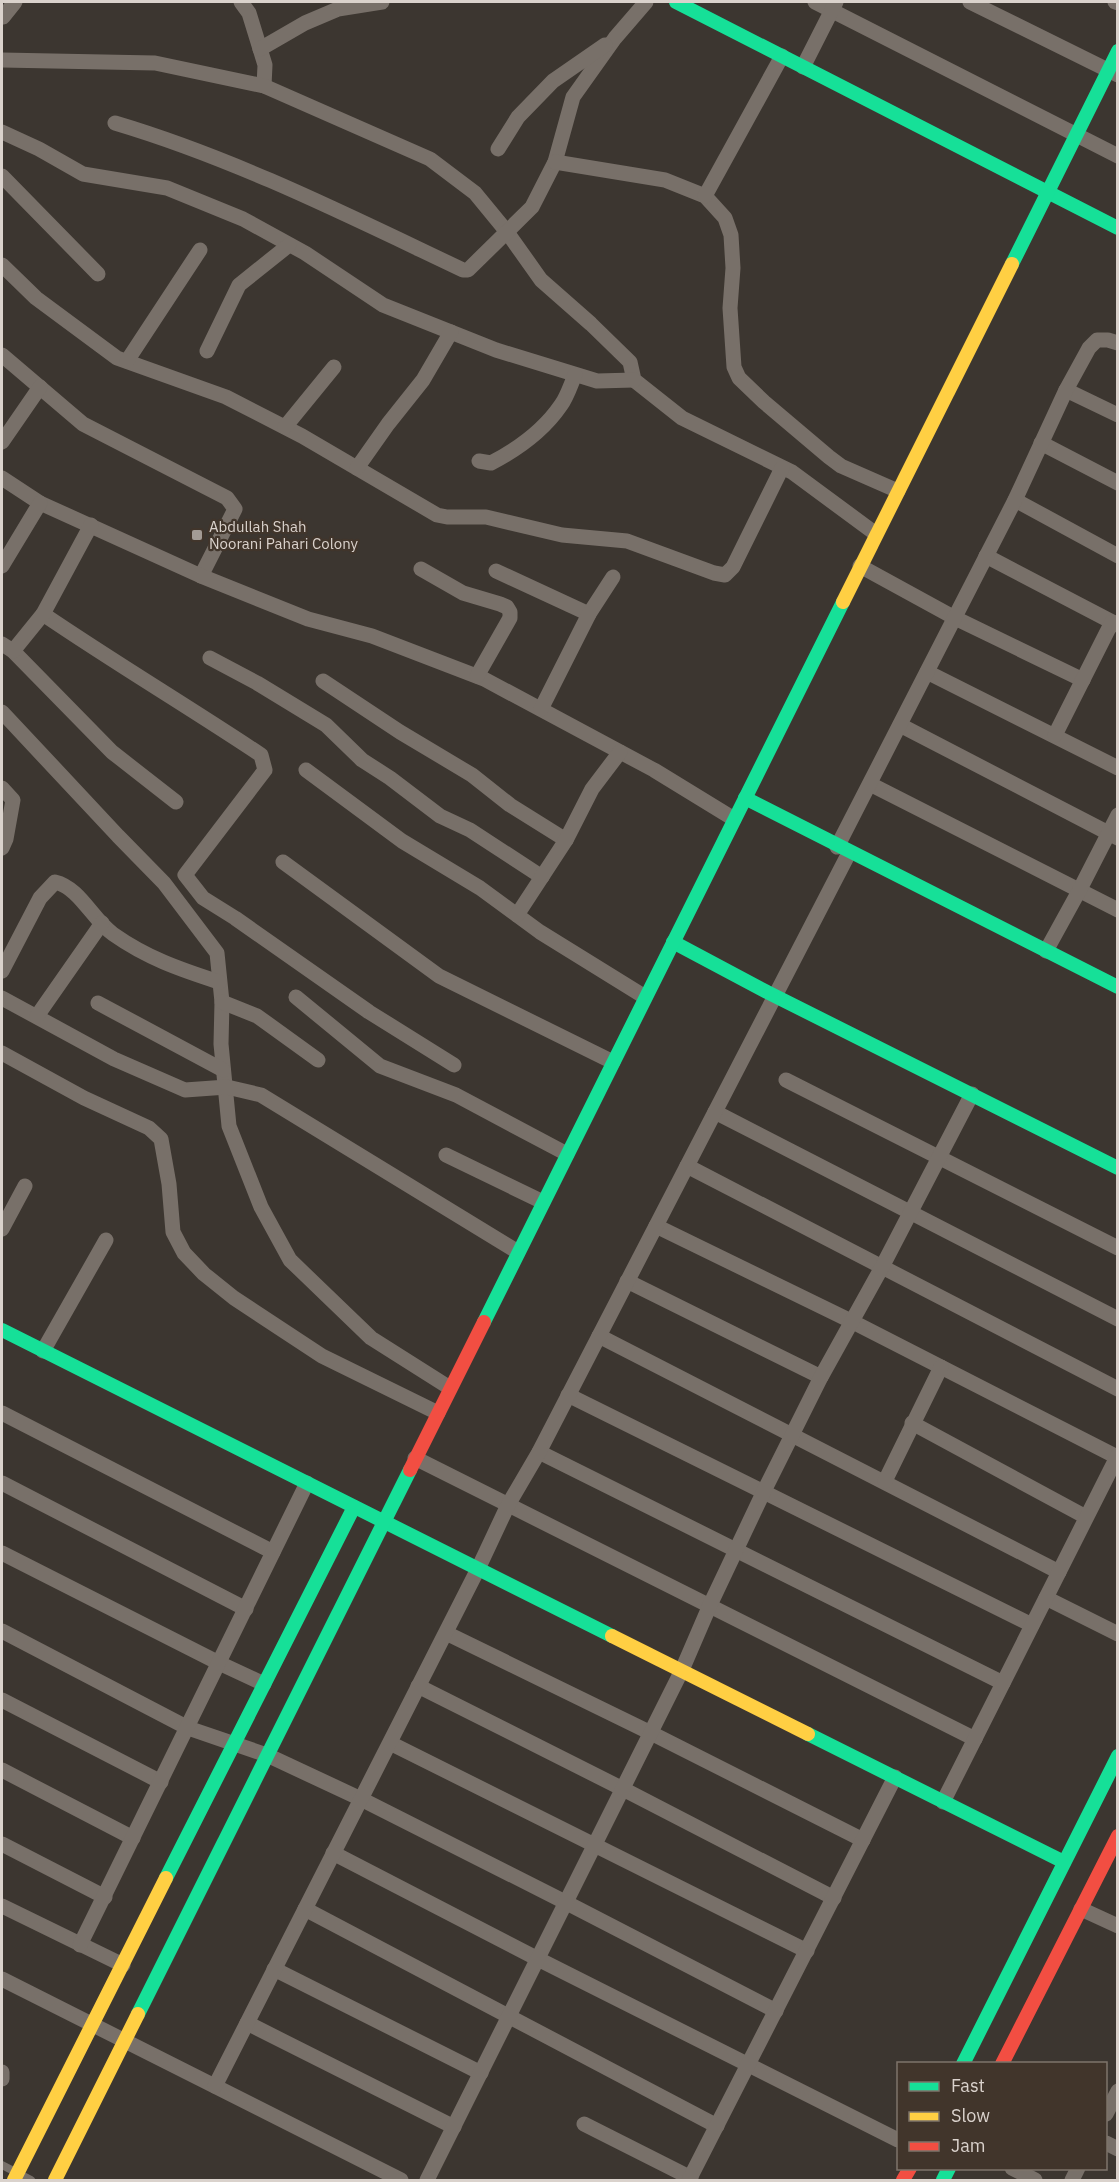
<svg xmlns="http://www.w3.org/2000/svg" width="1119" height="2182" font-family="'IBM Plex Sans',sans-serif">
<style>
.lines{fill:none;stroke-linecap:round;stroke-linejoin:round}
.lane{stroke:#787069;stroke-width:8}
.street{stroke:#787069;stroke-width:15}
.fast{stroke:#16e098;stroke-width:14}
.slow{stroke:#ffcf43;stroke-width:14}
.jam{stroke:#f24e42;stroke-width:14}
.poi-dot{fill:#a39b95;stroke:#41352b;stroke-width:2}
.labels{text-anchor:middle;dominant-baseline:central;stroke-width:4.5;stroke-linejoin:round;paint-order:stroke}
.poi-label{font-size:15px;fill:#dad2cc;stroke:#41352b;text-anchor:start}
</style>
<rect width="100%" height="100%" fill="#3c3630"/>
<g class="lines">
<polyline class="lane" points="2,2165 31,2180"/>
<g class="street">
<polyline points="241,2 249,13 265,65 264,86"/>
<polyline points="815,2 1118,156"/>
<polyline points="970,2 1118,75"/>
<polyline points="1115,2 1118,3"/>
<polyline points="3,17 15,2"/>
<polyline points="260,49 305,23 338,9 382,2"/>
<polyline points="2,60 155,63 264,86 430,159 475,193 507,232 541,280 591,324 630,362 634,380 682,418 792,472 876,534"/>
<polyline points="803,67 836,2"/>
<path d="M115,123C236,159 349,216 463,270H468L532,207L555,162L573,97L615,38L646,2"/>
<polyline points="2,132 39,149 83,174 167,188 243,219 305,253 383,305 496,350 597,381 634,380"/>
<polyline points="498,149 518,117 553,81 605,45"/>
<polyline points="555,162 665,180 705,196 725,218 731,235 733,268 730,308 734,367 739,378 764,402 829,457 841,466 898,491"/>
<polyline points="2,176 98,274"/>
<polyline points="705,196 782,56"/>
<polyline points="2,265 36,298 117,358 226,397 302,436 437,515 447,517 486,517 562,535 627,541 714,573 725,575 733,567 782,468"/>
<polyline points="207,351 239,285 289,245"/>
<polyline points="2,355 83,424 227,498 235,509 201,576"/>
<polyline points="127,361 200,250"/>
<polyline points="1066,390 1118,415"/>
<polyline points="285,427 334,367"/>
<polyline points="2,442 40,387"/>
<polyline points="1041,443 1118,483"/>
<path d="M479,461L491,463C518,449 544,430 561,405C567,397 571,384 575,375"/>
<polyline points="357,468 388,424 423,380 451,332"/>
<polyline points="2,478 40,503 201,576 308,619 372,636 484,679 654,770 734,819"/>
<polyline points="1015,500 1118,556"/>
<polyline points="986,556 1118,625"/>
<polyline points="2,566 40,503"/>
<polyline points="860,566 955,618 1083,680"/>
<polyline points="421,569 463,593 500,604 507,607 510,612 510,618 477,676"/>
<polyline points="496,571 589,614"/>
<path d="M43,614C115,663 189,707 261,755L265,770L185,875L203,898L235,918L369,1012L454,1065"/>
<polyline points="2,644 13,651 112,752 176,802"/>
<polyline points="13,651 43,614 91,525"/>
<polyline points="210,658 257,683 326,725 362,760 390,778 440,816 470,830 542,877"/>
<polyline points="927,672 1118,768"/>
<polyline points="323,681 400,732 472,775 510,805 566,840"/>
<polyline points="541,709 589,614 613,577"/>
<polyline points="2,712 118,836 164,883 217,953 222,1002 221,1044 229,1126 261,1207 290,1260 371,1338 450,1388"/>
<polyline points="900,725 1118,838"/>
<polyline points="1055,735 1112,622"/>
<polyline points="306,770 402,841 480,888 540,932 645,997"/>
<polyline points="870,784 1118,910"/>
<polyline points="2,788 13,800 6,839 2,848"/>
<polyline points="837,847 1015,500 1066,390 1089,348 1097,340 1108,340 1118,343"/>
<polyline points="283,862 439,976 613,1062"/>
<polyline points="517,915 566,840 592,789 620,752"/>
<polyline points="1046,951 1079,891 1118,815"/>
<path d="M2,971L40,898L55,882C80,888 92,919 113,934C147,958 179,969 219,982"/>
<polyline points="296,997 380,1066 456,1095 567,1154"/>
<polyline points="2,998 114,1059 185,1090 227,1087 261,1095 518,1252"/>
<polyline points="222,1002 257,1016 318,1060"/>
<polyline points="98,1003 223,1070"/>
<polyline points="37,1016 102,923"/>
<polyline points="2,1053 84,1098 149,1128 161,1139 169,1184 173,1232 184,1253 204,1274 234,1298 322,1356 438,1413"/>
<polyline points="786,1080 1118,1248"/>
<polyline points="715,1112 1118,1319"/>
<polyline points="446,1155 543,1202"/>
<polyline points="687,1166 1118,1389"/>
<polyline points="656,1226 853,1322 1117,1457"/>
<polyline points="2,1229 25,1186"/>
<polyline points="627,1281 821,1377"/>
<polyline points="599,1336 1059,1572"/>
<polyline points="43,1351 106,1240"/>
<polyline points="568,1395 1032,1625"/>
<polyline points="2,1413 273,1552"/>
<polyline points="912,1423 1086,1517"/>
<polyline points="539,1452 1003,1683"/>
<polyline points="415,1458 975,1739"/>
<polyline points="885,1481 941,1367"/>
<polyline points="2,1483 246,1609"/>
<polyline points="2,1553 219,1663 264,1684"/>
<polyline points="1046,1598 1118,1634"/>
<polyline points="2,1631 188,1728 267,1755 361,1799 565,1902 776,2011"/>
<polyline points="446,1633 651,1733 863,1840"/>
<polyline points="418,1686 623,1789 834,1898"/>
<polyline points="2,1700 161,1782"/>
<polyline points="390,1743 807,1951"/>
<polyline points="2,1770 133,1838"/>
<polyline points="943,1802 1118,1455"/>
<polyline points="2,1844 105,1897"/>
<polyline points="333,1853 538,1959 898,2140"/>
<polyline points="2,1906 123,1965"/>
<polyline points="305,1909 717,2126"/>
<polyline points="1081,1909 1118,1926"/>
<polyline points="80,1945 307,1483"/>
<polyline points="274,1969 481,2073"/>
<polyline points="2,1979 401,2180"/>
<polyline points="247,2023 454,2127"/>
<polyline points="2,2072 2,2079"/>
<polyline points="215,2086 478,1569 508,1505 539,1452 849,853"/>
<polyline points="1106,2114 1118,2091"/>
<polyline points="584,2124 691,2178"/>
<polyline points="1106,2143 1118,2149"/>
<polyline points="1012,2168 1035,2180"/>
<polyline points="427,2180 682,1670 710,1605 764,1491 821,1377 882,1267 972,1094"/>
<polyline points="689,2180 895,1777"/>
<polyline points="1072,2180 1078,2168"/>
</g>
<g class="fast">
<polyline points="676,2 1118,228"/>
<polyline points="1012,264 1118,51"/>
<polyline points="745,798 1118,987"/>
<polyline points="673,942 767,992 1118,1168"/>
<polyline points="484,1322 843,602"/>
<polyline points="2,1330 612,1636"/>
<polyline points="808,1734 1064,1862"/>
<polyline points="166,1878 354,1507"/>
<polyline points="138,2014 410,1470"/>
<polyline points="963,2064 1118,1756"/>
<polyline points="943,2180 949,2168"/>
</g>
<g class="slow">
<polyline points="843,602 1012,264"/>
<polyline points="612,1636 808,1734"/>
<polyline points="14,2180 166,1878"/>
<polyline points="55,2180 138,2014"/>
</g>
<g class="jam">
<polyline points="410,1470 484,1322"/>
<polyline points="1002,2064 1118,1836"/>
<polyline points="903,2180 910,2168"/>
</g>
</g>
<rect class="poi-dot" x="191" y="529" width="12" height="12" rx="3"/>
<g class="labels">
<g class="poi-label">
<text x="209" y="526">Abdullah Shah<tspan x="209" dy="17">Noorani Pahari Colony</tspan></text>
</g>
</g>
<rect width="1119" height="2182" fill="none" stroke="#dad2cc" stroke-width="6"/>
<rect x="897" y="2062" width="210" height="108" fill="#41352b" stroke="#7e746b" stroke-width="1.5"/>
<rect x="909" y="2082" width="30" height="9" fill="#16e098" stroke="#7e746b" stroke-width="1.5"/>
<text x="951" y="2092" font-size="18" fill="#dad2cc">Fast</text>
<rect x="909" y="2112" width="30" height="9" fill="#ffcf43" stroke="#7e746b" stroke-width="1.5"/>
<text x="951" y="2122" font-size="18" fill="#dad2cc">Slow</text>
<rect x="909" y="2142" width="30" height="9" fill="#f24e42" stroke="#7e746b" stroke-width="1.5"/>
<text x="951" y="2152" font-size="18" fill="#dad2cc">Jam</text>
</svg>
